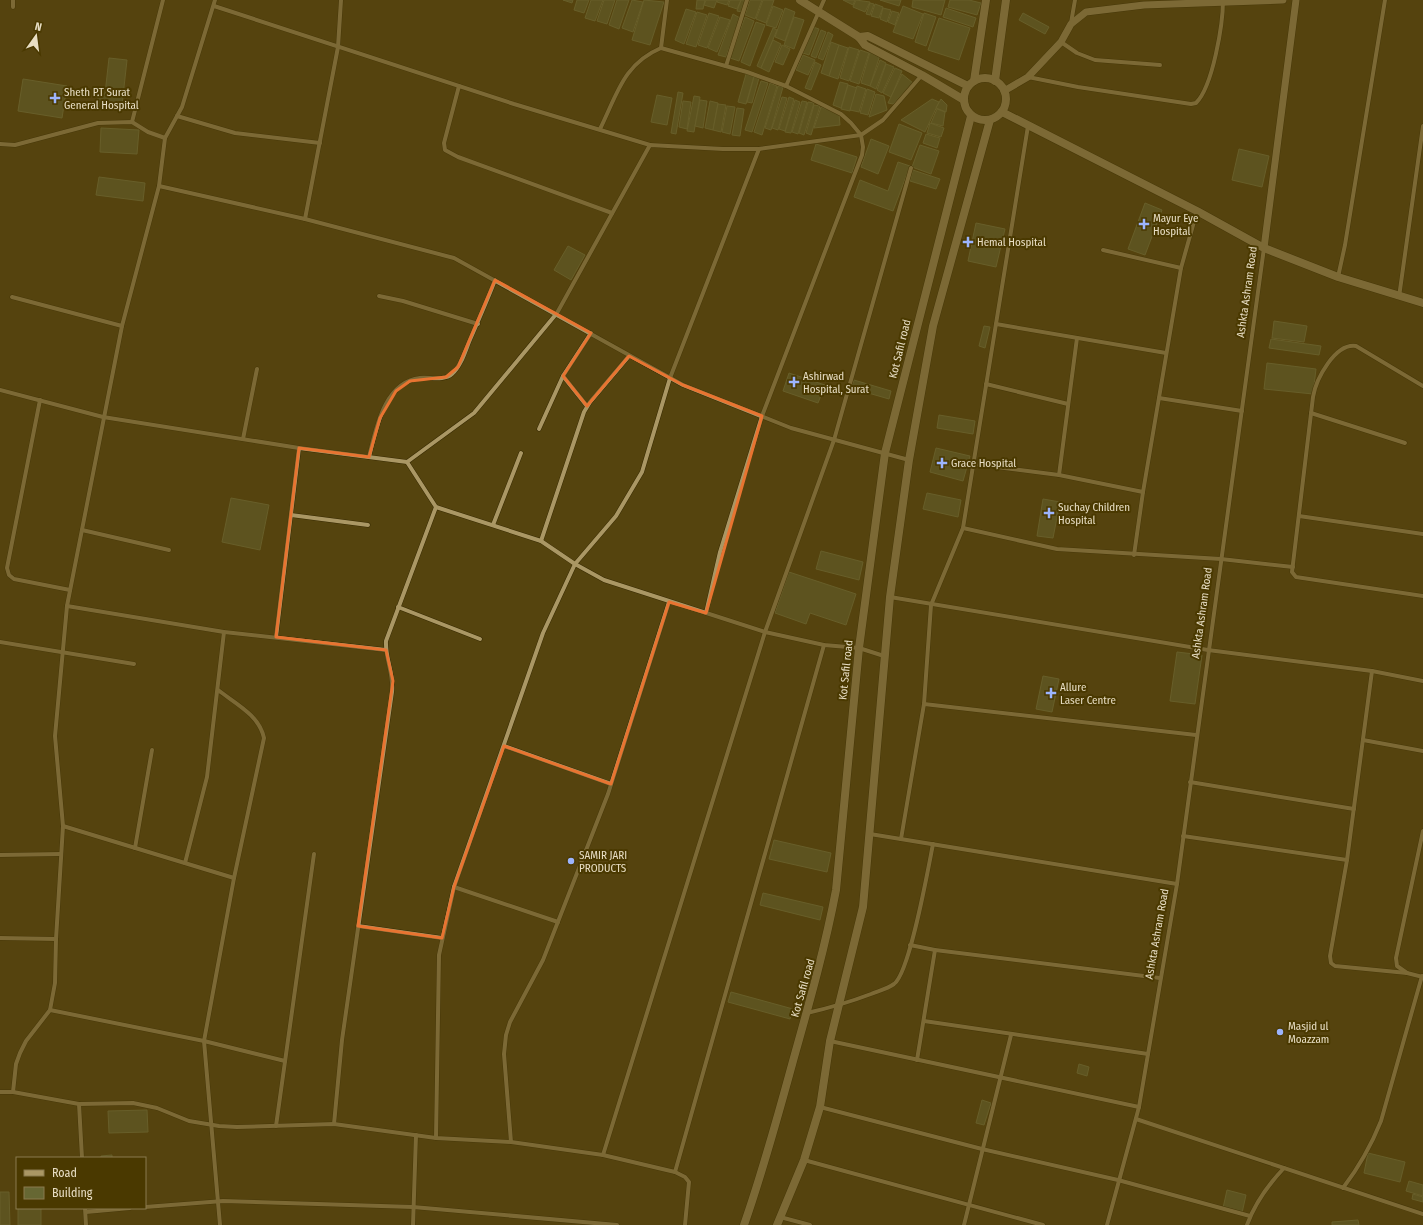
<svg xmlns="http://www.w3.org/2000/svg" width="1423" height="1225" font-family="'Fira Sans Condensed',sans-serif">
<style>
.building{fill:#666733;stroke:#7d7e4a}
.lines{fill:none;stroke-linecap:round;stroke-linejoin:round}
.minor-casing{stroke:#372a02;stroke-width:5}
.tertiary-casing{stroke:#372a02;stroke-width:8}
.secondary-casing{stroke:#372a02;stroke-width:9}
.minor{stroke:#aa9764;stroke-width:4}
.tertiary{stroke:#aa9764;stroke-width:7}
.secondary{stroke:#aa9764;stroke-width:8}
.marked{fill:none;stroke:#e87431;stroke-width:3;stroke-linejoin:round}
.poi-dot{fill:#9cb4fd;stroke:#4a3900;stroke-width:1.5}
.labels{text-anchor:middle;dominant-baseline:central;stroke-width:4;stroke-linejoin:round;paint-order:stroke}
.poi-label{font-size:11px;fill:#e8dec4;stroke:#4a3900;text-anchor:start}
.street-label{font-size:11px;fill:#e8dec4;stroke:#4a3900}
</style>
<rect width="100%" height="100%" fill="#55440e"/>
<g class="building">
<polygon points="563,0 573,0 572,3"/>
<polygon points="577,0 589,0 584,13 574,10"/>
<polygon points="591,0 603,0 595,21 585,18"/>
<polygon points="604,0 615,0 607,24 597,21"/>
<polygon points="617,0 629,0 619,29 609,25"/>
<polygon points="632,0 643,2 633,32 622,28"/>
<polygon points="644,0 664,2 650,45 632,40"/>
<polygon points="697,0 705,0 703,9 696,9"/>
<polygon points="706,0 717,0 714,8 704,5"/>
<polygon points="718,0 729,0 727,5 717,2"/>
<polygon points="730,0 741,0 737,9 728,6"/>
<polygon points="741,0 746,0 742,12 737,11"/>
<polygon points="750,0 762,0 755,19 745,15"/>
<polygon points="763,0 774,0 766,23 756,19"/>
<polygon points="843,0 855,0 853,5"/>
<polygon points="856,0 870,2 865,12 853,7"/>
<polygon points="880,0 901,0 899,6"/>
<polygon points="913,0 945,0 941,15 912,7"/>
<polygon points="950,0 969,0 981,3 977,15 948,7"/>
<polygon points="870,3 874,4 870,15 866,14"/>
<polygon points="875,4 883,7 879,18 871,16"/>
<polygon points="773,6 783,10 776,28 766,25"/>
<polygon points="903,6 923,14 913,39 893,32"/>
<polygon points="785,8 795,12 785,41 775,37"/>
<polygon points="883,8 891,10 887,22 880,19"/>
<polygon points="946,8 976,18 973,27 943,17"/>
<polygon points="686,9 696,12 684,44 675,40"/>
<polygon points="892,11 899,13 895,25 888,22"/>
<polygon points="697,12 707,15 696,47 686,44"/>
<polygon points="709,13 719,16 707,48 698,45"/>
<polygon points="924,13 936,17 926,46 915,42"/>
<polygon points="1023,13 1049,27 1045,34 1019,20"/>
<polygon points="733,14 740,18 726,57 718,55"/>
<polygon points="720,17 730,20 717,52 708,48"/>
<polygon points="745,17 754,21 739,61 730,58"/>
<polygon points="794,17 804,20 794,49 784,45"/>
<polygon points="939,18 970,28 959,60 928,50"/>
<polygon points="756,22 765,25 750,66 741,62"/>
<polygon points="813,27 819,29 809,55 803,53"/>
<polygon points="773,28 777,30 761,68 757,66"/>
<polygon points="821,30 826,32 816,58 811,56"/>
<polygon points="828,32 833,35 823,60 818,58"/>
<polygon points="773,40 781,44 769,72 761,68"/>
<polygon points="831,42 839,45 829,76 821,73"/>
<polygon points="782,45 790,49 783,65 775,62"/>
<polygon points="839,45 848,48 838,79 829,76"/>
<polygon points="849,47 859,50 849,81 840,78"/>
<polygon points="860,50 869,53 859,84 850,81"/>
<polygon points="870,52 880,55 870,86 861,83"/>
<polygon points="803,55 815,60 808,75 796,70"/>
<polygon points="109,58 127,60 122,105 111,104 111,109 97,108 98,94 105,94"/>
<polygon points="880,60 886,63 876,89 870,86"/>
<polygon points="815,62 821,65 811,90 805,88"/>
<polygon points="886,64 894,67 882,93 877,90"/>
<polygon points="895,68 902,71 891,97 883,93"/>
<polygon points="746,74 754,76 746,104 738,102"/>
<polygon points="902,74 913,83 893,104 888,103"/>
<polygon points="754,77 759,78 752,103 747,102"/>
<polygon points="23,79 67,86 62,118 18,111"/>
<polygon points="761,81 768,83 752,132 745,130"/>
<polygon points="840,82 848,84 841,108 833,105"/>
<polygon points="770,83 777,86 762,135 754,132"/>
<polygon points="848,85 857,88 850,111 841,109"/>
<polygon points="778,86 783,87 771,130 765,128"/>
<polygon points="857,86 866,89 859,112 850,110"/>
<polygon points="867,89 875,92 868,115 860,113"/>
<polygon points="678,92 683,93 676,134 671,133"/>
<polygon points="876,94 884,96 887,110 869,117"/>
<polygon points="657,95 672,98 667,125 651,122"/>
<polygon points="694,96 700,97 694,132 687,131"/>
<polygon points="782,97 787,98 778,130 772,128"/>
<polygon points="789,97 794,99 785,131 779,129"/>
<polygon points="932,99 939,102 925,132 901,120"/>
<polygon points="941,99 947,105 946,112 936,108"/>
<polygon points="700,100 707,101 703,128 695,126"/>
<polygon points="795,100 800,102 791,133 785,132"/>
<polygon points="683,101 691,102 687,129 679,127"/>
<polygon points="710,101 718,103 713,130 705,128"/>
<polygon points="802,101 807,102 798,134 792,132"/>
<polygon points="808,102 814,103 804,135 799,133"/>
<polygon points="718,104 726,105 721,132 713,130"/>
<polygon points="814,105 820,106 811,135 806,133"/>
<polygon points="727,106 735,107 730,134 722,132"/>
<polygon points="821,107 839,114 840,125 814,128"/>
<polygon points="737,108 744,109 740,136 732,135"/>
<polygon points="937,109 945,112 943,126 931,123"/>
<polygon points="930,123 944,128 941,137 927,133"/>
<polygon points="899,124 922,133 911,160 889,152"/>
<polygon points="101,128 139,130 137,154 100,152"/>
<polygon points="926,134 940,138 937,148 923,143"/>
<polygon points="871,139 889,146 878,174 861,167"/>
<polygon points="816,144 857,157 852,173 811,160"/>
<polygon points="920,145 939,151 931,174 912,167"/>
<polygon points="1239,149 1269,156 1262,187 1232,180"/>
<polygon points="898,162 910,166 893,211 854,197 860,180 888,191"/>
<polygon points="913,170 940,179 936,189 910,181"/>
<polygon points="99,177 145,183 143,201 96,195"/>
<polygon points="1145,203 1162,210 1145,255 1128,249"/>
<polygon points="976,223 1005,229 996,267 968,261"/>
<polygon points="568,246 585,255 571,280 554,270"/>
<polygon points="1274,321 1307,326 1304,342 1272,338"/>
<polygon points="984,326 990,327 985,348 979,346"/>
<polygon points="1271,339 1321,346 1319,355 1269,348"/>
<polygon points="1267,363 1316,369 1313,394 1264,389"/>
<polygon points="789,373 825,385 818,403 783,391"/>
<polygon points="854,380 891,391 889,399 851,388"/>
<polygon points="939,415 975,421 973,434 937,428"/>
<polygon points="936,448 970,456 963,481 930,472"/>
<polygon points="927,493 961,500 958,517 923,509"/>
<polygon points="231,498 269,505 260,550 222,542"/>
<polygon points="1043,499 1060,502 1053,538 1037,536"/>
<polygon points="821,551 863,562 859,580 816,569"/>
<polygon points="789,572 856,594 846,625 810,613 806,624 775,613"/>
<polygon points="1177,652 1202,655 1195,704 1170,701"/>
<polygon points="1043,676 1059,679 1052,712 1036,709"/>
<polygon points="774,840 831,853 827,872 769,859"/>
<polygon points="763,893 823,907 820,920 760,905"/>
<polygon points="731,992 793,1009 790,1019 728,1002"/>
<polygon points="1079,1064 1089,1067 1087,1076 1077,1073"/>
<polygon points="982,1100 991,1103 984,1125 976,1123"/>
<polygon points="147,1110 148,1132 109,1133 108,1111"/>
<polygon points="1368,1153 1405,1162 1400,1182 1364,1173"/>
<polygon points="112,1155 112,1158 101,1158 101,1156"/>
<polygon points="1409,1181 1423,1185 1423,1196 1406,1191"/>
<polygon points="1227,1190 1246,1195 1242,1213 1223,1208"/>
<polygon points="0,1192 9,1192 10,1225 0,1225"/>
<polygon points="1413,1194 1423,1197 1423,1202 1412,1199"/>
<rect x="18" y="1208" width="23" height="17"/>
<polygon points="1358,1220 1359,1225 1332,1225 1332,1222"/>
</g>
<g class="lines">
<defs>
<g id="minor">
<polyline points="13,0 13,7"/>
<polyline points="214,6 514,104 650,145"/>
<polyline points="1071,23 1075,0"/>
<polyline points="1061,42 1077,53 1095,60 1160,65"/>
<polyline points="661,48 667,0"/>
<polyline points="726,66 747,0"/>
<path d="M1028,77L1078,87L1191,104L1196,103C1213,86 1223,24 1223,0"/>
<polyline points="459,86 444,143 445,150 458,157 612,213"/>
<polyline points="786,86 824,0"/>
<polyline points="177,116 235,133 320,143"/>
<polyline points="132,122 163,0"/>
<path d="M600,129C617,95 623,64 661,48L747,72L786,86L841,114L851,123L861,135L863,147L862,155L762,416L720,552L706,613"/>
<polyline points="0,144 15,145 98,123 132,122 148,132 165,138"/>
<polyline points="159,186 305,219 454,258 683,385 791,428 909,460"/>
<polyline points="305,219 338,47 341,0"/>
<polyline points="1103,250 1181,268"/>
<polyline points="1338,277 1345,245 1385,0"/>
<polyline points="379,296 403,301 478,324"/>
<polyline points="12,297 122,326"/>
<polyline points="1399,297 1423,126"/>
<polyline points="996,324 1166,353"/>
<polyline points="563,376 587,406"/>
<polyline points="986,384 1068,404"/>
<path d="M1423,386L1356,346C1335,343 1316,379 1313,397L1292,572L1296,577L1423,596"/>
<polyline points="0,390 103,417 299,448 407,462 474,413 557,313 650,145 723,149 759,149 861,135 883,120 922,75"/>
<polyline points="1159,398 1242,411"/>
<polyline points="40,400 7,568 9,575 14,579 70,590"/>
<polyline points="1311,413 1405,443"/>
<polyline points="539,429 563,376 591,333"/>
<polyline points="243,439 257,369"/>
<path d="M369,457C376,429 384,382 420,378C430,377 444,381 452,374C461,366 465,352 469,342C478,321 487,301 495,280"/>
<polyline points="407,462 436,507 541,541 575,564 604,580 765,632 824,645 859,648 884,656"/>
<polyline points="973,464 1059,475 1143,492"/>
<polyline points="1059,475 1077,338"/>
<polyline points="291,515 368,525"/>
<polyline points="1299,516 1423,534"/>
<polyline points="493,525 521,453"/>
<polyline points="963,528 1057,549 1221,559 1293,567"/>
<polyline points="82,530 169,550"/>
<polyline points="541,541 584,412 590,402 629,356"/>
<polyline points="1134,555 1143,492 1181,268 1197,211"/>
<polyline points="890,597 1208,650 1372,671 1423,681"/>
<polyline points="67,606 224,632 386,650"/>
<polyline points="398,607 480,639"/>
<polyline points="276,637 299,448"/>
<polyline points="0,642 134,664"/>
<polyline points="1372,671 1347,860 1330,956 1331,963 1335,966 1407,973"/>
<path d="M218,690C236,704 259,715 264,738L234,878L204,1041L220,1225"/>
<polyline points="924,704 1196,735"/>
<polyline points="1363,740 1423,751"/>
<polyline points="504,746 611,784"/>
<polyline points="1190,782 1354,809"/>
<polyline points="63,826 234,878"/>
<polyline points="1423,831 1396,958 1397,966 1407,973 1423,977"/>
<polyline points="870,834 1177,884"/>
<polyline points="1183,836 1347,860"/>
<polyline points="901,839 924,704 931,605 963,528 1028,126"/>
<polyline points="135,848 152,750"/>
<polyline points="0,855 61,854"/>
<polyline points="185,863 207,777 224,632"/>
<polyline points="454,887 558,922"/>
<polyline points="358,926 442,938"/>
<polyline points="0,938 56,939"/>
<polyline points="910,945 935,950 1160,978"/>
<polyline points="50,1010 204,1041 285,1061"/>
<path d="M807,1013C829,1008 850,1002 871,994C878,991 887,989 894,984C910,972 928,869 933,844"/>
<polyline points="924,1021 1148,1054"/>
<polyline points="830,1041 1139,1107"/>
<polyline points="917,1060 935,950"/>
<polyline points="0,1092 13,1092 79,1104 133,1103 157,1108 189,1121 219,1126 237,1127 334,1124 436,1138 511,1142 603,1155 675,1172 685,1177 689,1182 685,1225"/>
<polyline points="13,1092 16,1064 20,1053 26,1041 50,1010 55,983 56,939 63,826 55,736 67,606 122,326 159,186 165,138 182,107 215,0"/>
<polyline points="79,1104 82,1158"/>
<polyline points="820,1107 982,1149 1118,1180 1250,1216"/>
<polyline points="1136,1119 1423,1214"/>
<path d="M334,1124L342,1040L392,692C394,673 385,659 386,641L436,507"/>
<polyline points="276,1126 314,854"/>
<polyline points="436,1138 439,955 454,887 543,633 575,564 616,516 642,472 670,378 759,149"/>
<polyline points="511,1142 504,1054 506,1035 510,1022 543,960 608,794 669,602"/>
<polyline points="603,1155 765,632 834,440 911,168"/>
<polyline points="804,1160 1043,1225"/>
<polyline points="675,1172 824,645"/>
<path d="M1343,1188C1359,1167 1371,1146 1381,1121L1422,976"/>
<polyline points="145,1207 223,1201 413,1207 617,1225"/>
<polyline points="85,1208 86,1225"/>
<polyline points="86,1212 130,1208"/>
<polyline points="780,1217 810,1225"/>
<polyline points="413,1225 416,1135"/>
<polyline points="964,1225 1011,1035"/>
<polyline points="1107,1225 1139,1107 1177,884 1264,248"/>
<path d="M1247,1225C1255,1203 1268,1185 1284,1168"/>
</g>
<g id="tertiary">
<polyline points="1004,91 1028,77 1061,42 1071,24 1086,12 1144,5 1283,0"/>
<polyline points="1264,248 1296,0"/>
</g>
<g id="secondary">
<polyline points="800,0 859,37 865,45 922,75 964,100"/>
<polyline points="859,37 868,36 968,86"/>
<circle cx="985" cy="99" r="21"/>
<polyline points="974,81 986,0"/>
<polyline points="995,81 1006,0"/>
<polyline points="1002,112 1197,211 1264,248 1338,277 1423,303"/>
<path d="M744,1225C763,1171 778,1116 793,1061C809,1004 825,948 836,890L859,648L885,453L971,116"/>
<polyline points="777,1225 804,1160 820,1107 830,1041 863,907 890,597 909,460 933,326 990,120"/>
</g>
</defs>
<use href="#minor" class="minor-casing"/>
<use href="#tertiary" class="tertiary-casing"/>
<use href="#secondary" class="secondary-casing"/>
<use href="#minor" class="minor"/>
<use href="#tertiary" class="tertiary"/>
<use href="#secondary" class="secondary"/>
</g>
<path d="M0 0H1423V1225H0ZM495,280L591,333L563,376L587,406L629,356L683,385L762,416L706,613L669,602L611,784L504,746L454,887L442,938L358,926L393,681L386,650L276,637L299,448L369,457L380,418L396,391L410,381L446,377L458,367Z" fill="#55440e" fill-opacity=".55" fill-rule="evenodd"/>
<path class="marked" d="M495,280L591,333L563,376L587,406L629,356L683,385L762,416L706,613L669,602L611,784L504,746L454,887L442,938L358,926L393,681L386,650L276,637L299,448L369,457L380,418L396,391L410,381L446,377L458,367Z"/>
<g class="poi-dot">
<path d="M53 92h4v4h4v4h-4v4h-4v-4h-4v-4h4z"/>
<path d="M1142 218h4v4h4v4h-4v4h-4v-4h-4v-4h4z"/>
<path d="M966 236h4v4h4v4h-4v4h-4v-4h-4v-4h4z"/>
<path d="M792 376h4v4h4v4h-4v4h-4v-4h-4v-4h4z"/>
<path d="M940 457h4v4h4v4h-4v4h-4v-4h-4v-4h4z"/>
<path d="M1047 507h4v4h4v4h-4v4h-4v-4h-4v-4h4z"/>
<path d="M1049 687h4v4h4v4h-4v4h-4v-4h-4v-4h4z"/>
<circle cx="571" cy="861" r="4"/>
<circle cx="1280" cy="1032" r="4"/>
</g>
<g class="labels">
<g class="poi-label">
<text x="64" y="92">Sheth P.T Surat<tspan x="64" dy="13">General Hospital</tspan></text>
<text x="1153" y="218">Mayur Eye<tspan x="1153" dy="13">Hospital</tspan></text>
<text x="977" y="242">Hemal Hospital</text>
<text x="803" y="376">Ashirwad<tspan x="803" dy="13">Hospital, Surat</tspan></text>
<text x="951" y="463">Grace Hospital</text>
<text x="1058" y="507">Suchay Children<tspan x="1058" dy="13">Hospital</tspan></text>
<text x="1060" y="687">Allure<tspan x="1060" dy="13">Laser Centre</tspan></text>
<text x="579" y="855">SAMIR JARI<tspan x="579" dy="13">PRODUCTS</tspan></text>
<text x="1288" y="1026">Masjid ul<tspan x="1288" dy="13">Moazzam</tspan></text>
</g>
<g class="street-label">
<text transform="translate(1247 292) rotate(-82)">Ashkta Ashram Road</text>
<text transform="translate(900 349) rotate(-76)">Kot Safil road</text>
<text transform="translate(1202 613) rotate(-82)">Ashkta Ashram Road</text>
<text transform="translate(846 670) rotate(-84)">Kot Safil road</text>
<text transform="translate(1157 934) rotate(-80)">Ashkta Ashram Road</text>
<text transform="translate(803 988) rotate(-74)">Kot Safil road</text>
</g>
</g>
<rect x="16" y="1157" width="130" height="52" fill="#4a3900" stroke="#897b4e"/>
<rect x="24" y="1170" width="20" height="6" fill="#aa9764" stroke="#897b4e"/>
<text x="52" y="1177" font-size="12" fill="#e8dec4">Road</text>
<rect x="24" y="1187" width="20" height="12" fill="#666733" stroke="#897b4e"/>
<text x="52" y="1197" font-size="12" fill="#e8dec4">Building</text>
<g transform="translate(36 36) rotate(14)" stroke="#4a3900" stroke-width="3" paint-order="stroke">
<path d="M0-3L7 15L0 10L-7 15Z" fill="#e8dec4"/>
<text y="-6" font-size="11" font-weight="bold" text-anchor="middle" fill="#e8dec4">N</text>
</g>
</svg>
